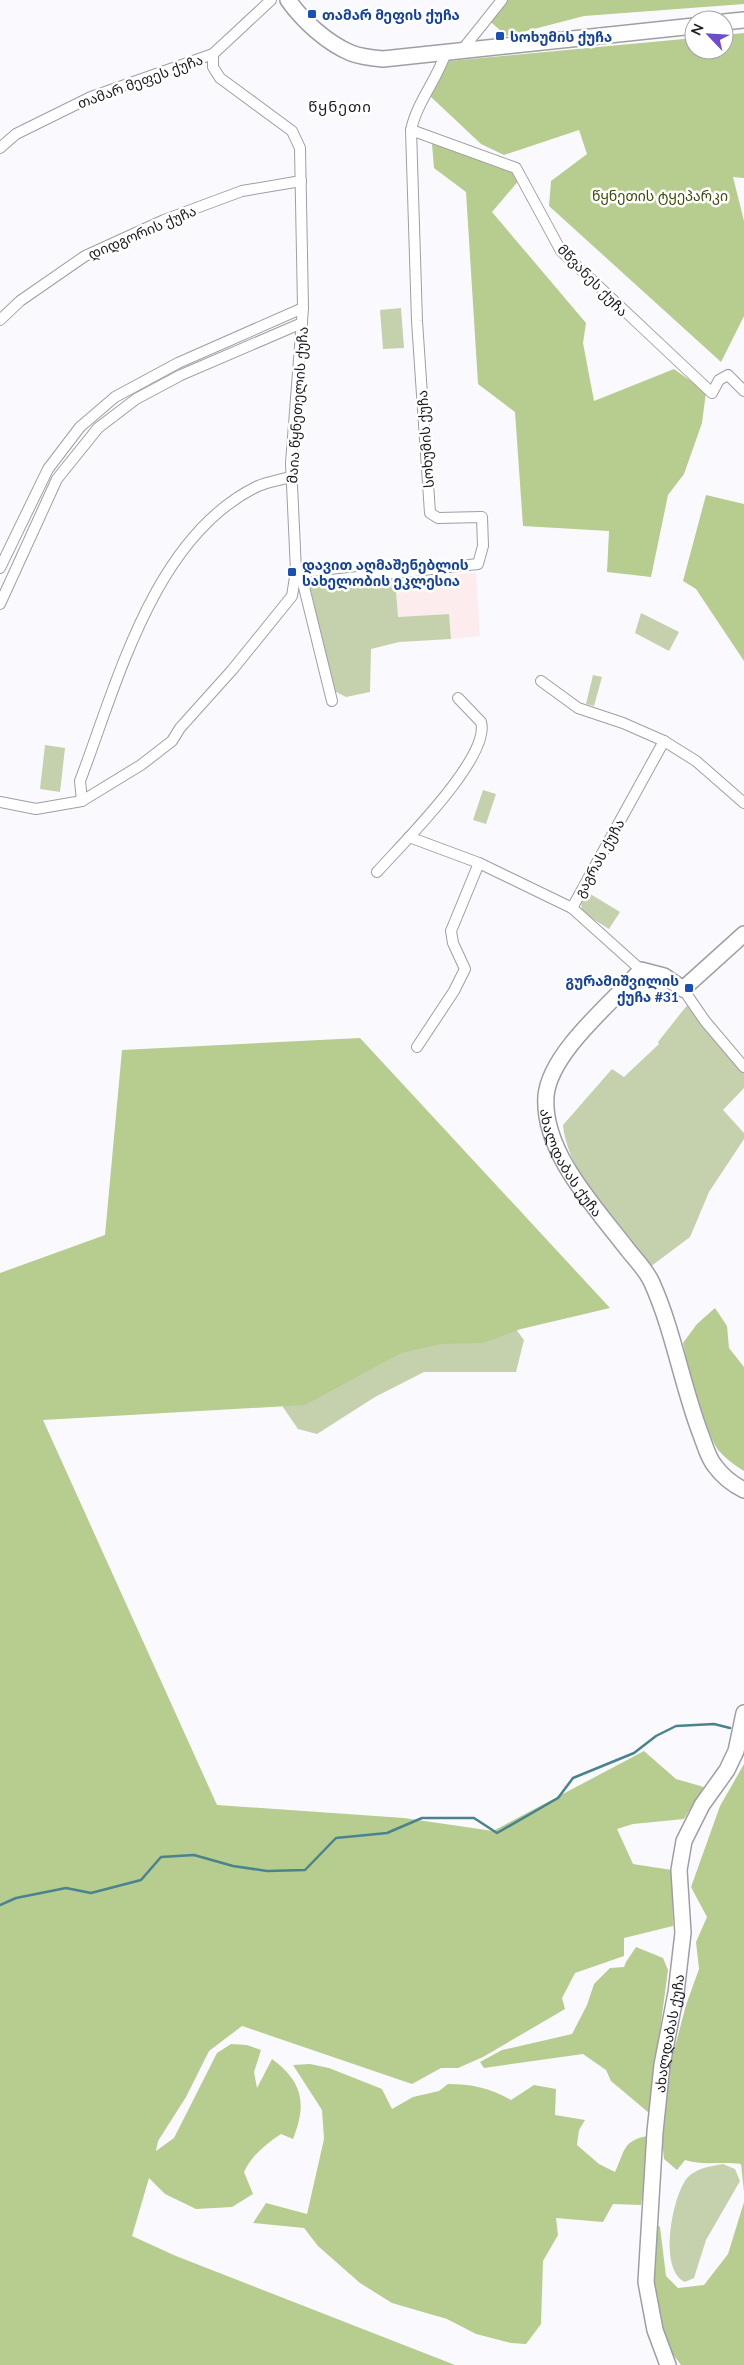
<svg xmlns="http://www.w3.org/2000/svg" width="744" height="2365" font-family="Lato,'Noto Sans Georgian',sans-serif">
<style>
.education{fill:#fcecee}
.green{fill:#c4d1ac}
.forest{fill:#b7cc8f}
.lines{fill:none;stroke-linecap:round;stroke-linejoin:round}
.stream{stroke:#49848e;stroke-width:2.5}
.street-casing{stroke:#9f9ea7;stroke-width:12}
.secondary-casing{stroke:#9f9ea7;stroke-width:18}
.street{stroke:#fff;stroke-width:10}
.secondary{stroke:#fff;stroke-width:15}
.transit-dot{fill:#1a4fb4;stroke:#fff;stroke-width:2}
.labels{text-anchor:middle;dominant-baseline:central;stroke-width:5;stroke-linejoin:round;paint-order:stroke}
.transit-label{font-size:14px;font-weight:bold;fill:#164399;stroke:#fff;text-anchor:start}
.street-label{font-size:14px;fill:#1b1a1e;stroke:#fff}
.park-label{font-size:14px;fill:#3a4b05;stroke:#fff}
.neighbourhood-label{font-size:15px;letter-spacing:1px;fill:#1b1a1e;stroke:#fff}
</style>
<rect width="100%" height="100%" fill="#fafafe"/>
<polygon class="education" points="476,573 480,636 451,639 449,614 398,617 395,578"/>
<g class="green">
<polygon points="401,308 404,348 383,349 380,310"/>
<polygon points="395,578 398,617 449,614 451,639 399,642 371,649 370,692 346,697 334,691 310,587"/>
<polygon points="641,613 679,632 669,651 635,633"/>
<polygon points="593,675 602,677 594,706 586,704"/>
<polygon points="45,745 65,748 60,792 40,789"/>
<polygon points="483,790 496,794 486,824 473,820"/>
<polygon points="587,892 620,912 609,929 582,912 581,902"/>
<path d="M688,1004L744,1070V1088L723,1110L744,1133V1139L709,1192L690,1237L650,1267C621,1229 567,1173 563,1125L612,1069L624,1077L659,1044L658,1042Z"/>
<polygon points="281,1320 515,1328 524,1340 516,1372 424,1372 375,1397 317,1434 298,1429 276,1397"/>
<path d="M723,2164L735,2169L740,2181L706,2240L694,2278L685,2282C658,2270 672,2197 687,2178C696,2168 711,2166 723,2164Z"/>
</g>
<g class="forest">
<polygon points="506,0 744,0 744,4 584,16 507,36 487,19"/>
<polygon points="744,33 744,178 733,177 744,221 744,316 721,362 549,206 551,181 587,154 579,130 504,155 481,144 430,96 449,61 694,38 694,50 724,50 724,35"/>
<polygon points="432,144 511,168 520,179 492,212 586,323 583,343 594,401 674,369 706,392 702,423 684,474 668,495 651,577 607,572 609,531 523,526 515,412 478,384 466,192 434,168"/>
<polygon points="706,495 744,504 744,661 696,589 683,581"/>
<path d="M360,1038L610,1308L521,1329L483,1343L441,1344L401,1353L305,1405L43,1420L217,1805L404,1818L493,1831L644,1751L676,1779L704,1787L684,1819L633,1824L617,1829L633,1864L672,1870L673,1926L624,1938V1956L575,1973L562,1998L565,2009L483,2057L458,2068H441L412,2084L242,2026L209,2051L186,2097L158,2141L156,2151L174,2138L217,2053L231,2044L247,2045L261,2050L254,2072L257,2088L272,2059C303,2082 307,2104 293,2139L281,2134C266,2144 252,2155 244,2172L253,2194L232,2207L196,2209L165,2194L149,2178L132,2236L176,2256L455,2365H0V1273L105,1235L122,1050Z"/>
<path d="M715,1308L727,1326L729,1348L744,1367V1471C736,1466 726,1459 720,1452C707,1438 687,1364 683,1343L697,1324Z"/>
<path d="M744,1764V2192L741,2164C723,2161 702,2166 685,2160L677,2170L664,2159L660,2122L667,2077L686,2005L699,1969L696,1942L707,1917L691,1887L720,1806Z"/>
<polygon points="636,1947 663,1958 668,1970 649,2113 611,2081 606,2070 583,2054 484,2068 480,2062 502,2050 572,2034 587,2005 594,1984 610,1968 624,1967 626,1962"/>
<path d="M310,2064L329,2068L382,2089L392,2109L413,2097L439,2091L448,2084C471,2084 491,2088 511,2100L534,2085L556,2089L555,2115L585,2120L579,2130L577,2145L599,2164L615,2172C626,2148 622,2141 651,2135L641,2205L613,2204L603,2222L556,2218L558,2235L543,2261L541,2324L526,2344L511,2343L476,2334L447,2319L392,2303L360,2283L318,2246L304,2228L253,2223L266,2203L307,2214L324,2139L322,2110L293,2065Z"/>
<polygon points="744,2202 744,2365 681,2365 666,2345 653,2290 654,2223 660,2227 666,2276 678,2288 704,2285 728,2254"/>
</g>
<g class="lines">
<polyline class="stream" points="0,1905 16,1898 66,1888 91,1893 141,1880 161,1857 194,1855 233,1866 267,1871 305,1870 336,1838 387,1833 422,1818 474,1818 497,1833 558,1798 573,1778 634,1753 656,1736 676,1726 714,1724 730,1728"/>
<defs>
<g id="street">
<polyline points="462,50 502,0"/>
<polyline points="411,130 516,168 561,251 712,393 719,380 728,375 744,391"/>
<polyline points="0,148 16,134 91,97 213,54 271,0"/>
<polyline points="0,320 20,301 85,256 164,220 242,191 301,181"/>
<polyline points="0,568 48,469 80,427 115,397 178,363 303,308"/>
<path d="M296,571L303,583L478,564L483,546L482,517L438,518L430,513L417,321L411,130C417,102 437,80 446,52"/>
<polyline points="303,583 332,701"/>
<polyline points="0,604 57,479 98,428 136,399 181,375 302,323"/>
<polyline points="541,681 578,708 623,723 664,741"/>
<path d="M82,801L80,781C118,681 154,536 258,486C267,482 280,480 290,477"/>
<polyline points="0,802 36,809 82,801 141,765 172,741 180,728 233,669 292,596 296,571 291,463 303,308 300,148 292,131 220,78 213,67 213,54"/>
<polyline points="409,837 479,863 572,908 641,970"/>
<path d="M377,872C401,845 491,757 481,722L458,698"/>
<polyline points="572,908 664,741 696,761 744,803"/>
<polyline points="683,989 705,1021 744,1067"/>
<polyline points="417,1047 454,991 465,969 453,943 451,931 479,863"/>
</g>
<g id="secondary">
<path d="M288,0C303,21 327,43 351,53C361,57 372,58 383,59L694,26"/>
<polyline points="724,22 744,20"/>
<path id="s1" d="M744,934L683,989L664,976L641,970C613,1002 550,1052 546,1096C542,1152 596,1208 628,1250C636,1260 647,1271 652,1283C674,1332 682,1386 701,1435C705,1445 708,1458 715,1466C723,1477 732,1484 744,1490"/>
<path id="s2" d="M668,2365L655,2330L646,2282L655,2132L662,2065L676,1993L683,1933L679,1870L684,1841L702,1805L727,1770L736,1751L744,1713"/>
</g>
</defs>
<use href="#street" class="street-casing"/>
<use href="#secondary" class="secondary-casing"/>
<use href="#street" class="street"/>
<use href="#secondary" class="secondary"/>
</g>
<g class="transit-dot">
<rect x="307" y="9" width="10" height="10" rx="2.5"/>
<rect x="495" y="31" width="10" height="10" rx="2.5"/>
<rect x="287" y="567" width="10" height="10" rx="2.5"/>
<rect x="684" y="983" width="10" height="10" rx="2.5"/>
</g>
<g class="labels">
<g class="transit-label">
<text x="322" y="14">თამარ მეფის ქუჩა</text>
<text x="510" y="36">სოხუმის ქუჩა</text>
<text x="302" y="564">დავით აღმაშენებლის<tspan x="302" dy="16">სახელობის ეკლესია</tspan></text>
<text x="679" y="980" text-anchor="end">გურამიშვილის<tspan x="679" dy="16">ქუჩა #31</tspan></text>
</g>
<g class="street-label">
<text transform="translate(140 81) rotate(-20)">თამარ მეფეს ქუჩა</text>
<text transform="translate(142 232) rotate(-23)">დიდგორის ქუჩა</text>
<text transform="translate(593 280) rotate(46)">მწვანეს ქუჩა</text>
<text transform="translate(297 405) rotate(-86)">მაია წყნეთელის ქუჩა</text>
<text transform="translate(425 439) rotate(-94)">სოხუმის ქუჩა</text>
<text transform="translate(599 858) rotate(-61)">გაგრას ქუჩა</text>
<text stroke="none"><textPath href="#s1" startOffset="362">ახალდაბას ქუჩა</textPath></text>
<text stroke="none"><textPath href="#s2" startOffset="336">ახალდაბას ქუჩა</textPath></text>
</g>
<g class="park-label">
<text x="660" y="195">წყნეთის ტყეპარკი</text>
</g>
<g class="neighbourhood-label">
<text x="340" y="106">წყნეთი</text>
</g>
</g>
<g transform="translate(709 35) rotate(295)"><circle r="24" fill="#ffffff" stroke="#a4a3a5"/>
<path d="M0-4L9 19L0 12L-9 19Z" fill="#6c4fc8"/>
<text y="-8" font-size="14" font-weight="bold" text-anchor="middle" fill="#1b1a1e">N</text>
</g>
</svg>
